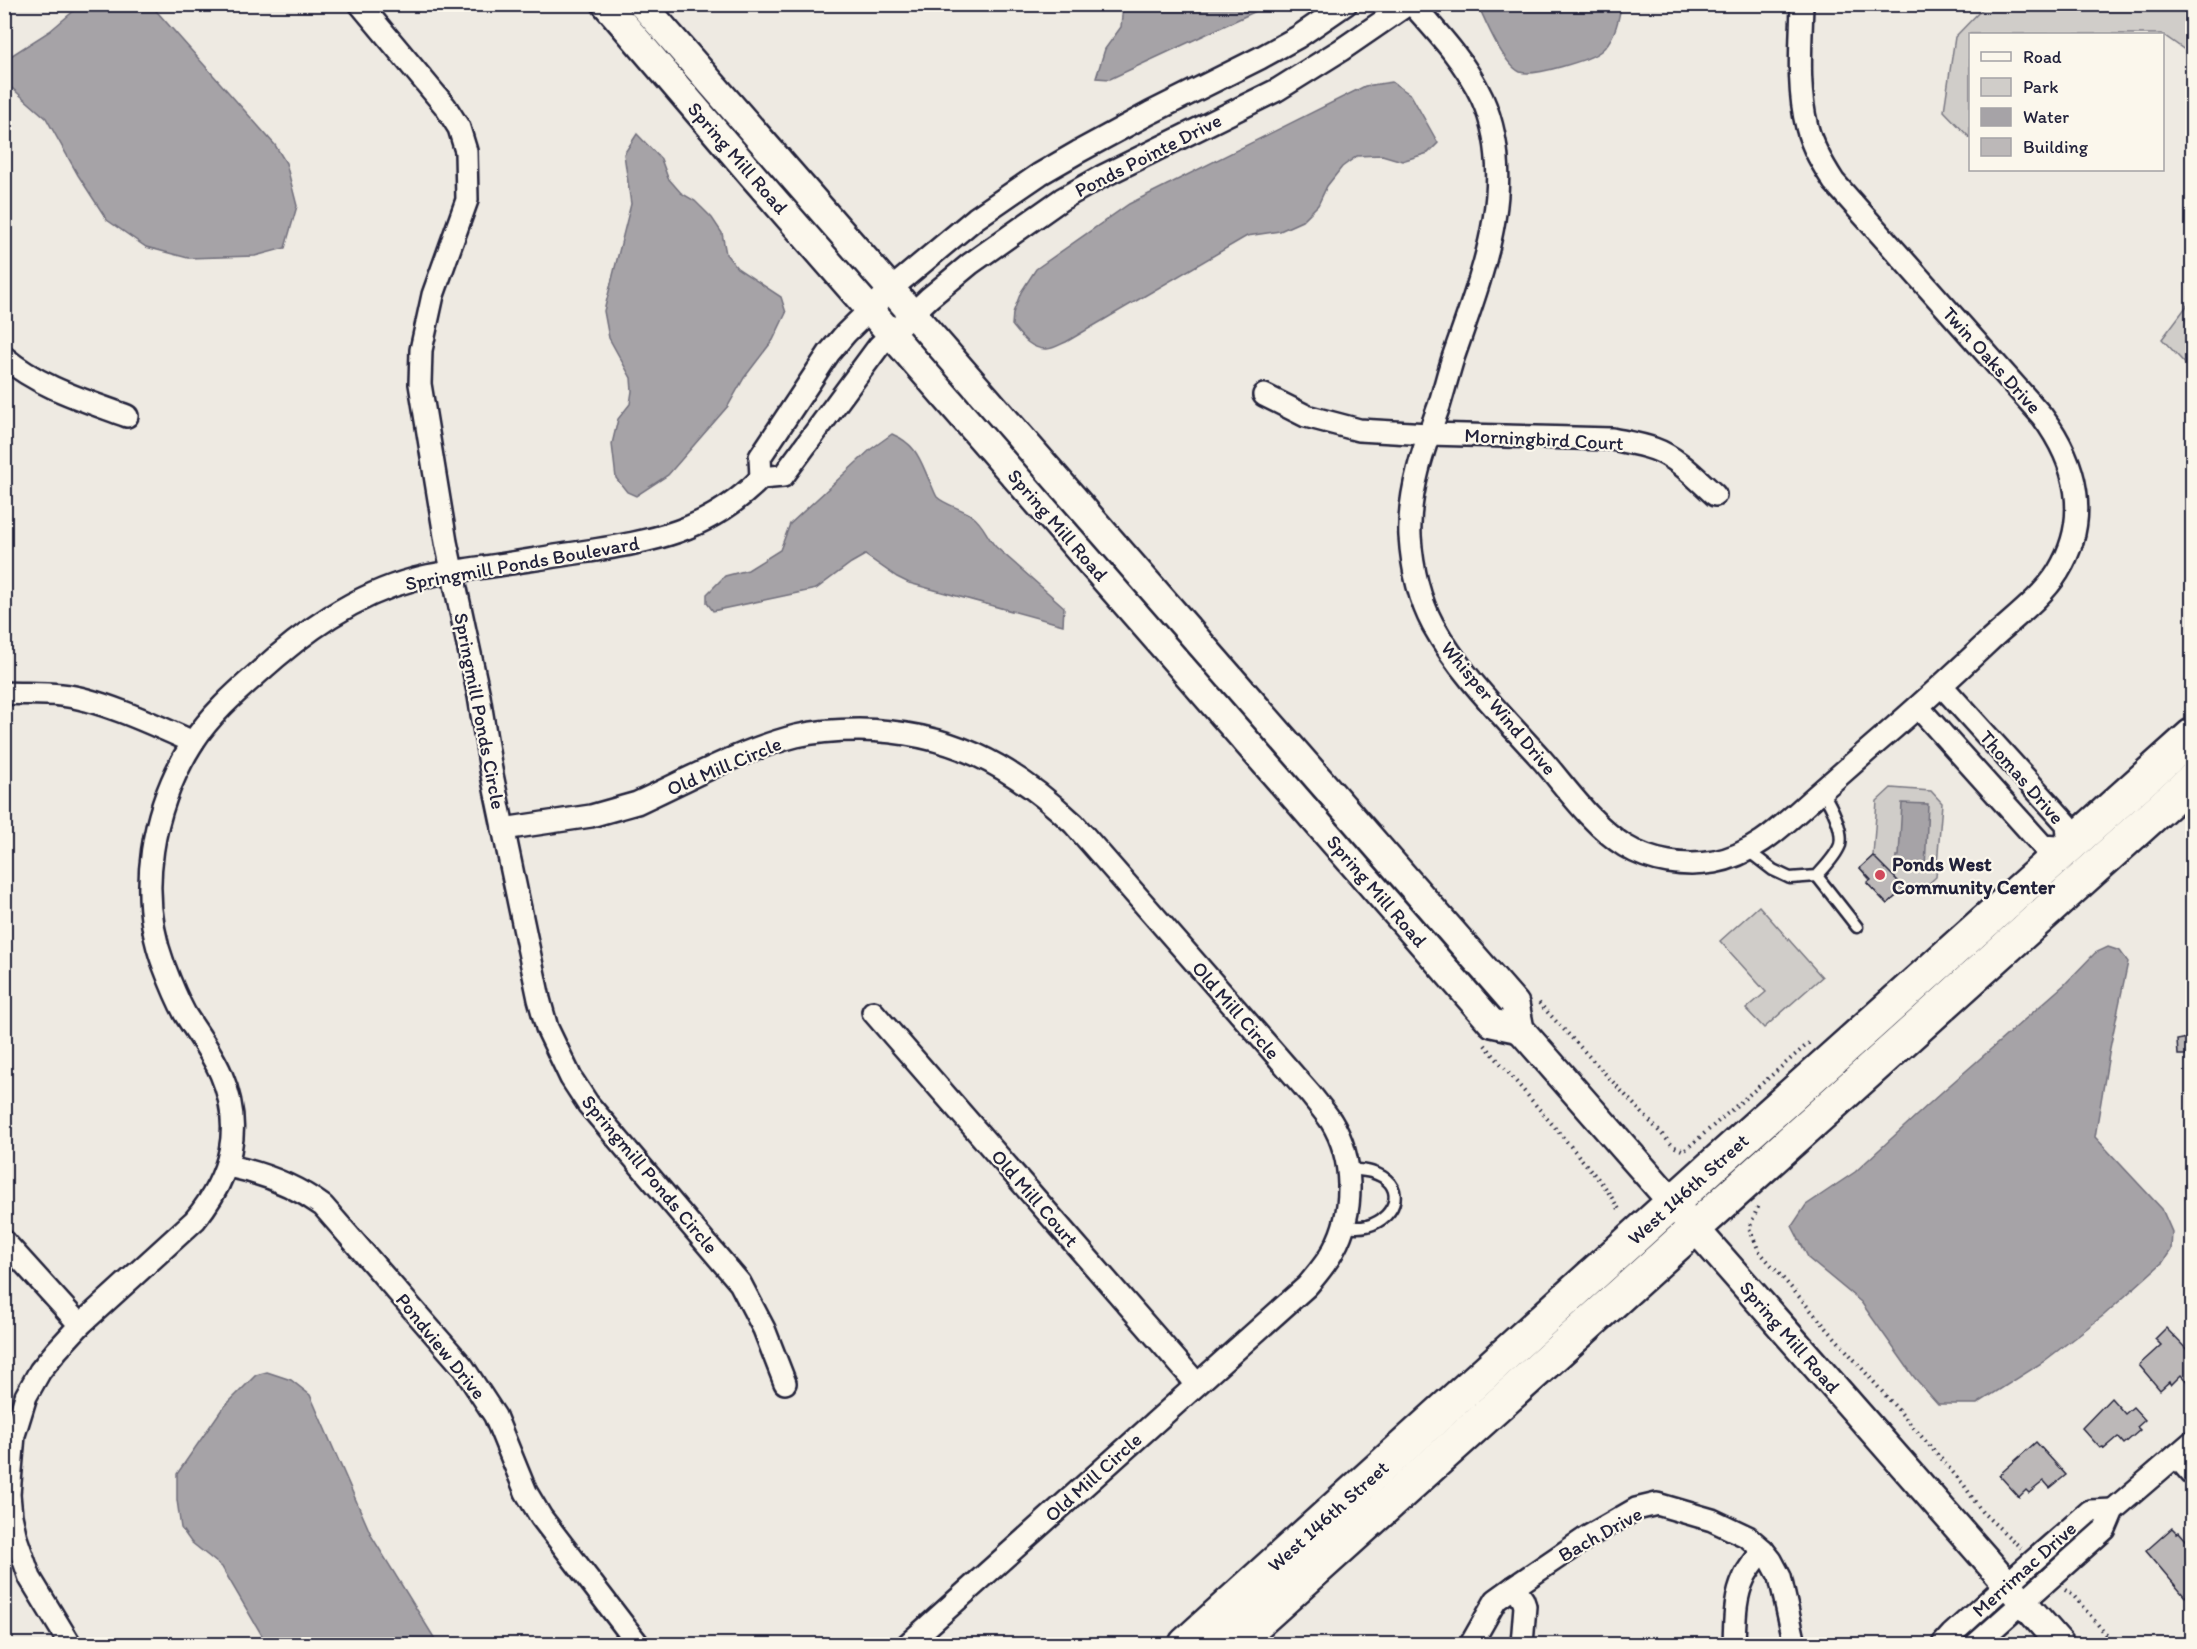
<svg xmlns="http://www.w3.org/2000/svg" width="2197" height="1649" font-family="Itim,sans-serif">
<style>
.green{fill:#d0cdc9;stroke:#797882;stroke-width:1.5}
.water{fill:#a6a3a7;stroke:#716f7c;stroke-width:1.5}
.building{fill:#bcb8b8;stroke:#22223b;stroke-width:1.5}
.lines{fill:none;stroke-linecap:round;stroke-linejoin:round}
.service-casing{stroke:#22223b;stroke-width:15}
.minor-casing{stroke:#22223b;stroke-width:26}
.tertiary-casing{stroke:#22223b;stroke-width:32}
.primary-casing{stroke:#22223b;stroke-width:38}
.path{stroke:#22223b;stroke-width:4;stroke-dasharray:1.5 4.5;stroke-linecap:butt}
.service{stroke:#fbf7ec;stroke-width:10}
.minor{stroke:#fbf7ec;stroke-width:21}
.tertiary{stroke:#fbf7ec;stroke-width:27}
.primary{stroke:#fbf7ec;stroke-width:33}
.poi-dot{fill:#d1495b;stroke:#fbf7ec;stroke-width:2}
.labels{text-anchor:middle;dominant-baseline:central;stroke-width:4.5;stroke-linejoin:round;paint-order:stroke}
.street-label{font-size:20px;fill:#22223b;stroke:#fbf7ec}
.poi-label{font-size:20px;font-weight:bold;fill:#22223b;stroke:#fbf7ec;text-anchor:start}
</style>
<rect width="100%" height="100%" fill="#eeeae2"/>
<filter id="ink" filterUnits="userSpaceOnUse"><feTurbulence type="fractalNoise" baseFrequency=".0167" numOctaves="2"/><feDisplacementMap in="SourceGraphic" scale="12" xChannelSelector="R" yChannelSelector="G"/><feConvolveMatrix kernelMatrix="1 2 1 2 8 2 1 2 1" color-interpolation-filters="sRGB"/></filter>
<g filter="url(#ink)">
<g class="green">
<polygon points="1986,5 2192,5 2192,55 2162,34 1970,34 1970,138 1944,111 1955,37"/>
<polygon points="2192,299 2192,371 2162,339"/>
<polygon points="1891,788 1931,791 1942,803 1936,877 1924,888 1903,890 1887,904 1867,883 1870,880 1860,868 1873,856 1877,801"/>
<polygon points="1759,906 1822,977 1764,1028 1746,1009 1766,992 1720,941"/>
</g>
<g class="water">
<polygon points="82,4 151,5 275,145 286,163 297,206 285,248 255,256 188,258 146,247 107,220 78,175 46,118 5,82 5,64 9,57 50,31"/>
<polygon points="1123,5 1123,4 1269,5 1110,79 1096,78 1105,49 1121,27"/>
<path d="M1478,5V4L1621,5C1619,20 1614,40 1601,51C1590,60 1533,77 1520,72C1503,64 1486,22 1478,5Z"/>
<path d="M1392,82L1411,95L1438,143L1428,153L1402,161L1382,155L1357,156L1342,167L1327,186L1318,205L1302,221L1280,231L1247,236L1066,342C1061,344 1053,349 1047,349C1031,350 1021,336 1012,325L1013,313L1021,292L1036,269L1129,204L1365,86Z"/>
<polygon points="637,134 661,159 668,178 681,193 695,201 712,218 722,233 726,254 737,268 781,297 786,313 773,340 744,378 728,406 668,475 636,496 627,492 616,478 612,444 618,419 630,404 632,391 631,378 609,338 604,311 631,204 624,154"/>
<path d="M892,434C918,445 920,461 931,484C933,488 935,494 937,497C945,505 961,508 971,515C984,524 986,536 996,547L1064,607L1063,625L909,583L897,577L865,555L851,563L816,589L713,611L707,603V594L725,576L748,570L780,550L790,524L871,449Z"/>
<polygon points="1902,803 1928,804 1925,869 1895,867 1896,856 1899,856"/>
<polygon points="2108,947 2120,951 2128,962 2110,1048 2095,1137 2162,1209 2172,1232 2171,1250 2163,1262 2104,1315 2043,1362 1977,1404 1938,1404 1914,1377 1861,1302 1809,1259 1792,1226 1806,1205 1855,1172 1942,1092 2064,985 2095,953"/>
<polygon points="267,1372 291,1380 310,1395 372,1537 438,1644 267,1644 222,1567 191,1542 181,1528 177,1500 177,1474 222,1409 256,1375"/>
</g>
<g class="building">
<polygon points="1873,856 1899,882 1903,890 1887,904 1867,883 1871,880 1860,868"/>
<polygon points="2193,1037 2193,1055 2178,1055 2177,1040"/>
<polygon points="2166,1328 2193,1356 2193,1388 2181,1375 2171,1385 2169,1382 2160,1390 2139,1365 2161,1345 2155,1339"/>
<polygon points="2111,1398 2125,1414 2133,1407 2145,1420 2137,1427 2140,1430 2124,1444 2118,1437 2104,1449 2103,1447 2100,1448 2082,1428"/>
<polygon points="2036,1442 2066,1475 2050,1488 2044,1481 2029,1493 2026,1490 2019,1497 1999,1475"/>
<polygon points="2172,1528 2177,1533 2179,1532 2193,1548 2193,1590 2185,1597 2146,1551"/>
</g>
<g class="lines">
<defs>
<g id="service">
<path d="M1747,850L1773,870L1790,878L1817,876C1825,867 1836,856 1840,845C1844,828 1830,804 1822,791"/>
<polyline points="1817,876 1857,927"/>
<path d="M1344,1226C1352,1227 1359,1228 1367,1226C1399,1217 1407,1182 1371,1172C1364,1170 1355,1170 1348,1169"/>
</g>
<g id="minor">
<polyline points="360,4 445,106 459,128 466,151 467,200 433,295 421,350 420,384 446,542 479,696 491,770 539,999 547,1028 571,1078 588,1104 740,1283 764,1329 785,1383"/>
<path d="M1412,4C1438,33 1465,62 1482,98C1520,183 1481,277 1453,358C1448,374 1444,390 1439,406C1424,447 1408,492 1410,536C1412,566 1419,599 1433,625C1461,676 1505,718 1544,762C1568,790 1593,826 1625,846C1651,862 1684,867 1714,862C1757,854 1787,821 1818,794C1839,776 1860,757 1881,739C1917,708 1952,676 1987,643C2009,622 2042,598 2058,572C2091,518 2077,463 2042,416L1834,182C1823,165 1812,147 1807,127C1797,88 1801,44 1802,4"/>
<path d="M4,357C39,387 84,400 127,416"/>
<path d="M1264,395L1306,416L1359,430L1428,434L1612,439C1626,442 1640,444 1654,449C1677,457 1697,479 1715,495"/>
<polyline points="761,478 760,457 829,353 846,333 891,289 976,218 1040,174 1078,152 1150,113 1260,58 1298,37 1346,4"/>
<polyline points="1942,686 2067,824 2069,848"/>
<path d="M4,693C23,694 42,693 61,695C100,699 157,726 193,742"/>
<polyline points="1918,707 2043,846 2069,848"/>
<path d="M503,829L591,816L637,803C689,779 741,750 796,736C817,731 838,730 859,730C948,731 1011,764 1074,824L1311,1095C1318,1104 1325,1112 1331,1121C1354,1158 1355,1211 1334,1249C1327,1263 1317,1274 1307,1286L908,1644"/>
<polyline points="873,1012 1197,1384"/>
<path d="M228,1166C263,1173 294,1185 323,1206L463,1367L495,1416L526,1492L541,1517L638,1644"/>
<polyline points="4,1241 80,1325"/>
<polyline points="2176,1456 2192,1474"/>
<polyline points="1514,1587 1523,1600 1525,1606 1522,1644"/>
<path d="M70,1644L30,1578L16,1538L11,1516L9,1494L14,1435L26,1396L40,1371L57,1350L80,1325L195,1220C231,1176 244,1128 221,1074C212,1053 197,1033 185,1014C177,999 170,982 164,966C136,892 152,807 193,742C210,716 234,694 257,674C303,632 354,595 415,579C435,573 457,571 478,568C513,563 547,557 582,552C653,541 708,532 761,478L783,476L879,346L929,298L970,264L1062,199L1101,177L1277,90L1341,50L1408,4"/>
<polyline points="1471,1644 1496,1600 1514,1587 1589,1536 1636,1509 1657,1504 1712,1520 1748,1537 1763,1550 1771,1560 1780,1577 1795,1644"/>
<path d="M1734,1644C1735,1622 1734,1599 1744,1578C1748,1568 1757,1559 1763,1550"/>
<polyline points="1943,1644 1952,1634 2007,1584 2090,1511 2113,1510"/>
<polyline points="1976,1644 2105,1529 2113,1510 2192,1442"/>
</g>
<g id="tertiary">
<polyline points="606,4 754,177 1492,1023 1520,1029"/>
<polyline points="642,4 1515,1004 1520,1029 2060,1644"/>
</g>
<g id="primary">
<polyline points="1186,1644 1715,1164 2192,736"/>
<polyline points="1233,1644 2192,780"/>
</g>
</defs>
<use href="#service" class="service-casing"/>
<use href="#minor" class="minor-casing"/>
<use href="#tertiary" class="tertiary-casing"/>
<use href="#primary" class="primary-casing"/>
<g class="path">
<polyline points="1539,1003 1673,1146 1684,1151 1809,1043"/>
<polyline points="1485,1045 1605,1187 1619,1209"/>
<polyline points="1758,1207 1749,1228 1759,1251 1964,1485 1982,1512 2021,1548"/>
<polyline points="2065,1590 2073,1595 2114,1644"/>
</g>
<use href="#service" class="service"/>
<use href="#minor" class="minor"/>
<use href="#tertiary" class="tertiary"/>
<use href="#primary" class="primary"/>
</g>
</g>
<circle class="poi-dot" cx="1880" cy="875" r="6"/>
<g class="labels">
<g class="street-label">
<text transform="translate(1148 155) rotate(-27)">Ponds Pointe Drive</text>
<text transform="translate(738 158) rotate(49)">Spring Mill Road</text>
<text transform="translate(1992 360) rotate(48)">Twin Oaks Drive</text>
<text transform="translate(1544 439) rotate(3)">Morningbird Court</text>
<text transform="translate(1058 525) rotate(49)">Spring Mill Road</text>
<text transform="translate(522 563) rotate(-10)">Springmill Ponds Boulevard</text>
<text transform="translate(1499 708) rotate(50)">Whisper Wind Drive</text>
<text transform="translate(480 711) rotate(79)">Springmill Ponds Circle</text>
<text transform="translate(724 766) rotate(-23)">Old Mill Circle</text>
<text transform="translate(2022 777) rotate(49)">Thomas Drive</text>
<text transform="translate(1377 891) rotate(49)">Spring Mill Road</text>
<text transform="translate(1236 1010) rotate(49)">Old Mill Circle</text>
<text transform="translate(650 1174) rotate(50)">Springmill Ponds Circle</text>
<text transform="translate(1688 1189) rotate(-42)">West 146th Street</text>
<text transform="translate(1035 1198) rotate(49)">Old Mill Court</text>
<text transform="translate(1790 1337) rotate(49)">Spring Mill Road</text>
<text transform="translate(441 1346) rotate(51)">Pondview Drive</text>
<text transform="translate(1093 1477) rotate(-42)">Old Mill Circle</text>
<text transform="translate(1328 1516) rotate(-42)">West 146th Street</text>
<text transform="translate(1600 1534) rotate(-29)">Bach Drive</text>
<text transform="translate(2024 1569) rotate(-42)">Merrimac Drive</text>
</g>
<g class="poi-label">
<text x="1892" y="864">Ponds West<tspan x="1892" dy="23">Community Center</tspan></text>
</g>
</g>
<rect width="2197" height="1649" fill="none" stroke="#fbf7ec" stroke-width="24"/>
<rect x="12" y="12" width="2173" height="1625" fill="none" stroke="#22223b" stroke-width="2" filter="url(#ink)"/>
<rect x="1969" y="33" width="195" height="138" fill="#fbf7ec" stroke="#a4a2a5" stroke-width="1.5"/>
<rect x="1981" y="52" width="30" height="9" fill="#fbf7ec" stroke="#a4a2a5" stroke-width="1.5"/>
<text x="2023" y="63" font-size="18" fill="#22223b">Road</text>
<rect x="1981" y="78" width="30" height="18" fill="#d0cdc9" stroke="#a4a2a5" stroke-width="1.5"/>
<text x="2023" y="93" font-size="18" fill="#22223b">Park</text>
<rect x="1981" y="108" width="30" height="18" fill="#a6a3a7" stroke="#a4a2a5" stroke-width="1.5"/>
<text x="2023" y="123" font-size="18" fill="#22223b">Water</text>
<rect x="1981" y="138" width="30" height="18" fill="#bcb8b8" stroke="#a4a2a5" stroke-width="1.5"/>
<text x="2023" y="153" font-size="18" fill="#22223b">Building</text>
</svg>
